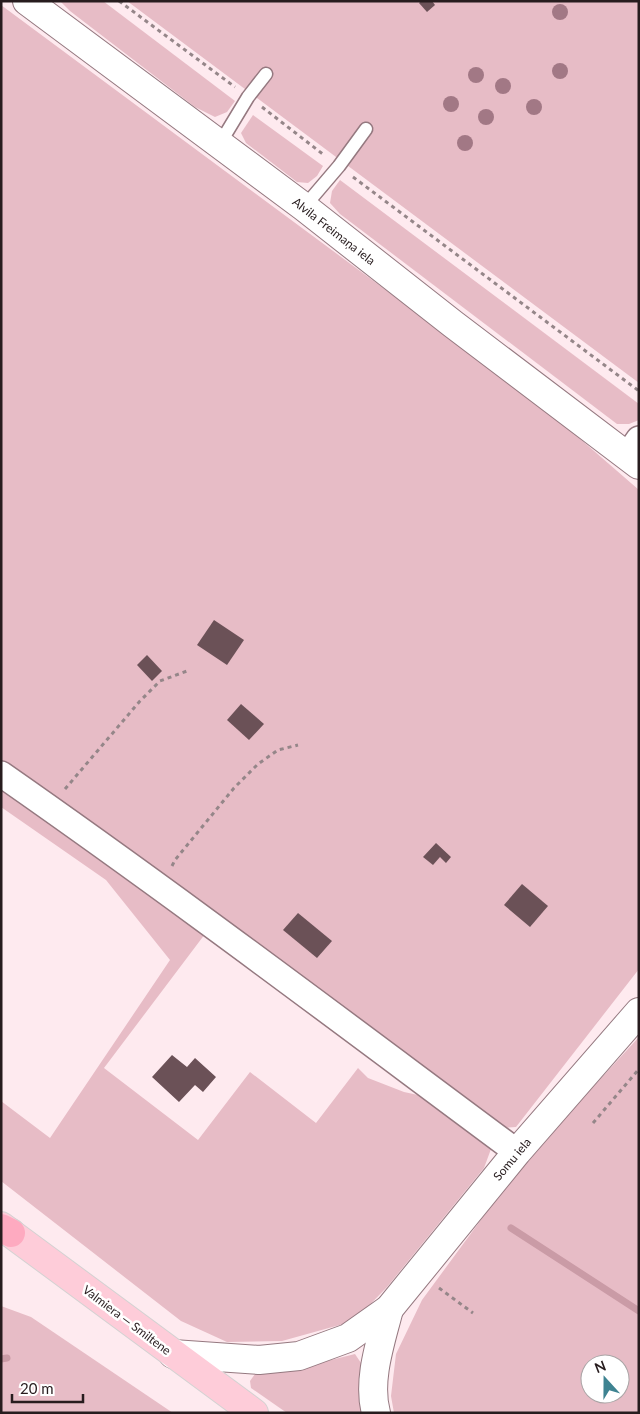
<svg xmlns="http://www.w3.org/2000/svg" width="640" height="1414" font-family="Lato,sans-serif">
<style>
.green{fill:#e7bcc6;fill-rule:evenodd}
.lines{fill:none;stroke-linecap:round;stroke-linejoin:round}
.stream{stroke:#ca9ba6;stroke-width:7}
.building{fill:#6b5157}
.lane-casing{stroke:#957980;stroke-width:15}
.street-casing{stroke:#957980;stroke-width:28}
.secondary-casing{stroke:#957980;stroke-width:30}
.primary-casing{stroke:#d4d2d2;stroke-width:30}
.highway-casing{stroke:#d4d2d2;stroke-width:30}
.path{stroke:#958689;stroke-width:3;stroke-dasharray:4 4;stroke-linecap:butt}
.lane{stroke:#fff;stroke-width:12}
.street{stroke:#fff;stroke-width:25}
.secondary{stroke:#fff;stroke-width:28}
.primary{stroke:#feccd9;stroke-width:28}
.highway{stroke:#feaac0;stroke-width:28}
.tree{fill:#a27885}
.labels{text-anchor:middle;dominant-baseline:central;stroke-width:5;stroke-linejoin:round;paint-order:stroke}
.street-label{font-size:12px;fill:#271c1e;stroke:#fff}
</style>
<rect width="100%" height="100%" fill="#feeaef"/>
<g class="green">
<polygon points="60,1 103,1 235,101 227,112 215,117 195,107 70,11"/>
<polygon points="127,1 639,1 639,383"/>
<polygon points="1,5 541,405 639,490 639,969 516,1127 501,1128 219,915 205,934 104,1068 198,1140 250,1072 316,1123 358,1068 368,1078 404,1092 432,1098 480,1137 491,1149 484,1168 387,1287 354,1321 282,1341 227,1342 181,1321 1,1181 1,1101 50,1138 170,960 106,880 1,807"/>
<polygon points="253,115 323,166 317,176 308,183 297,182 246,143 241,133"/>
<polygon points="340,180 639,404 639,420 629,424 617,424 340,214 330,203 332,191"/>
<path d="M639,1037V1413H394L391,1396L396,1354L422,1300L522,1164ZM590,1364H620V1394H590Z"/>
<polygon points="1,1306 31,1317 173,1413 1,1413"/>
<polygon points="355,1354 361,1363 364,1413 287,1413 251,1388 250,1381 255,1374 291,1370"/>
</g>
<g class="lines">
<g class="stream">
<polyline points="511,1228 639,1311"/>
<polyline points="1,1359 7,1358"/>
</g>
</g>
<g class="building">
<polygon points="421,1 432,1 435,5 427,12 419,3"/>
<polygon points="214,620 244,640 227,665 197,645"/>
<polygon points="147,655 162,671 152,681 137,665"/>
<polygon points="241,704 264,724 249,740 227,720"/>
<polygon points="436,843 451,857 446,863 440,857 433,865 423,857"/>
<polygon points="522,884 548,906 530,927 504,905"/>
<polygon points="298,913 332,941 317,958 283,930"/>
<polygon points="172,1055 187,1067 195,1058 216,1077 203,1092 195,1085 179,1102 152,1077"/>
</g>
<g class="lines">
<defs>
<g id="lane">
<polyline points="219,145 248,97 266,74"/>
<polyline points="304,207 339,166 366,129"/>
</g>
<g id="street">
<polyline points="627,456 639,439"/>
<path d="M1,774C176,896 346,1025 517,1152"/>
</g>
<g id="secondary">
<polyline points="27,1 304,207 453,324 639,465"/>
<polyline points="173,1354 259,1360 299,1356 348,1338 389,1309 517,1152 639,1012"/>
<path d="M376,1413C367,1380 381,1341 389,1309"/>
</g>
<polyline id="primary" points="1,1226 254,1413"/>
<polyline id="highway" points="1,1228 11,1233"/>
</defs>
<use href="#lane" class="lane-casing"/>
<use href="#street" class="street-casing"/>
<use href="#secondary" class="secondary-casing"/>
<use href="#primary" class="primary-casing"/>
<use href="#highway" class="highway-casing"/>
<g class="path">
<polyline points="119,1 235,87"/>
<polyline points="262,107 324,155"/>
<polyline points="353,177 639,391"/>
<polyline points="65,789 140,701 160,681 187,671"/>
<polyline points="172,866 175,860 234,788 258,764 278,750 298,745"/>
<polyline points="593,1123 639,1069"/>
<polyline points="439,1288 473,1313"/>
</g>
<use href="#lane" class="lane"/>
<use href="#street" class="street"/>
<use href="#secondary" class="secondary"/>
<use href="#primary" class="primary"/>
<use href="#highway" class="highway"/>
</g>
<g class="tree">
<circle cx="560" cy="12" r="8"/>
<circle cx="560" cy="71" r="8"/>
<circle cx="476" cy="75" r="8"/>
<circle cx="503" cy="86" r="8"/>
<circle cx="451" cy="104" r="8"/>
<circle cx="534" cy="107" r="8"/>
<circle cx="486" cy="117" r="8"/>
<circle cx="465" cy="143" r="8"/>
</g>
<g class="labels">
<g class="street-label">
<text transform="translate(334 231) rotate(38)">Alvila Freimaņa iela</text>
<text transform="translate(512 1159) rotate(-50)">Somu iela</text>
<text transform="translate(127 1320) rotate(37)">Valmiera — Smiltene</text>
</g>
</g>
<rect width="640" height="1414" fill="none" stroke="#271c1e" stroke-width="5"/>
<g transform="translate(605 1379) rotate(339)"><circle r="24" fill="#ffffff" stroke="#a9a4a5"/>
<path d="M0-4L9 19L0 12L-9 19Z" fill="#3e8391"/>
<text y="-8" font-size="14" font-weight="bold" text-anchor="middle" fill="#271c1e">N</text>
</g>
<path d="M12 1394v8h71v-8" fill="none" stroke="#271c1e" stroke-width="2.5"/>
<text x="20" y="1394" font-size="15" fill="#271c1e" stroke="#ffffff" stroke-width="4" paint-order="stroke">20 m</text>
</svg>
